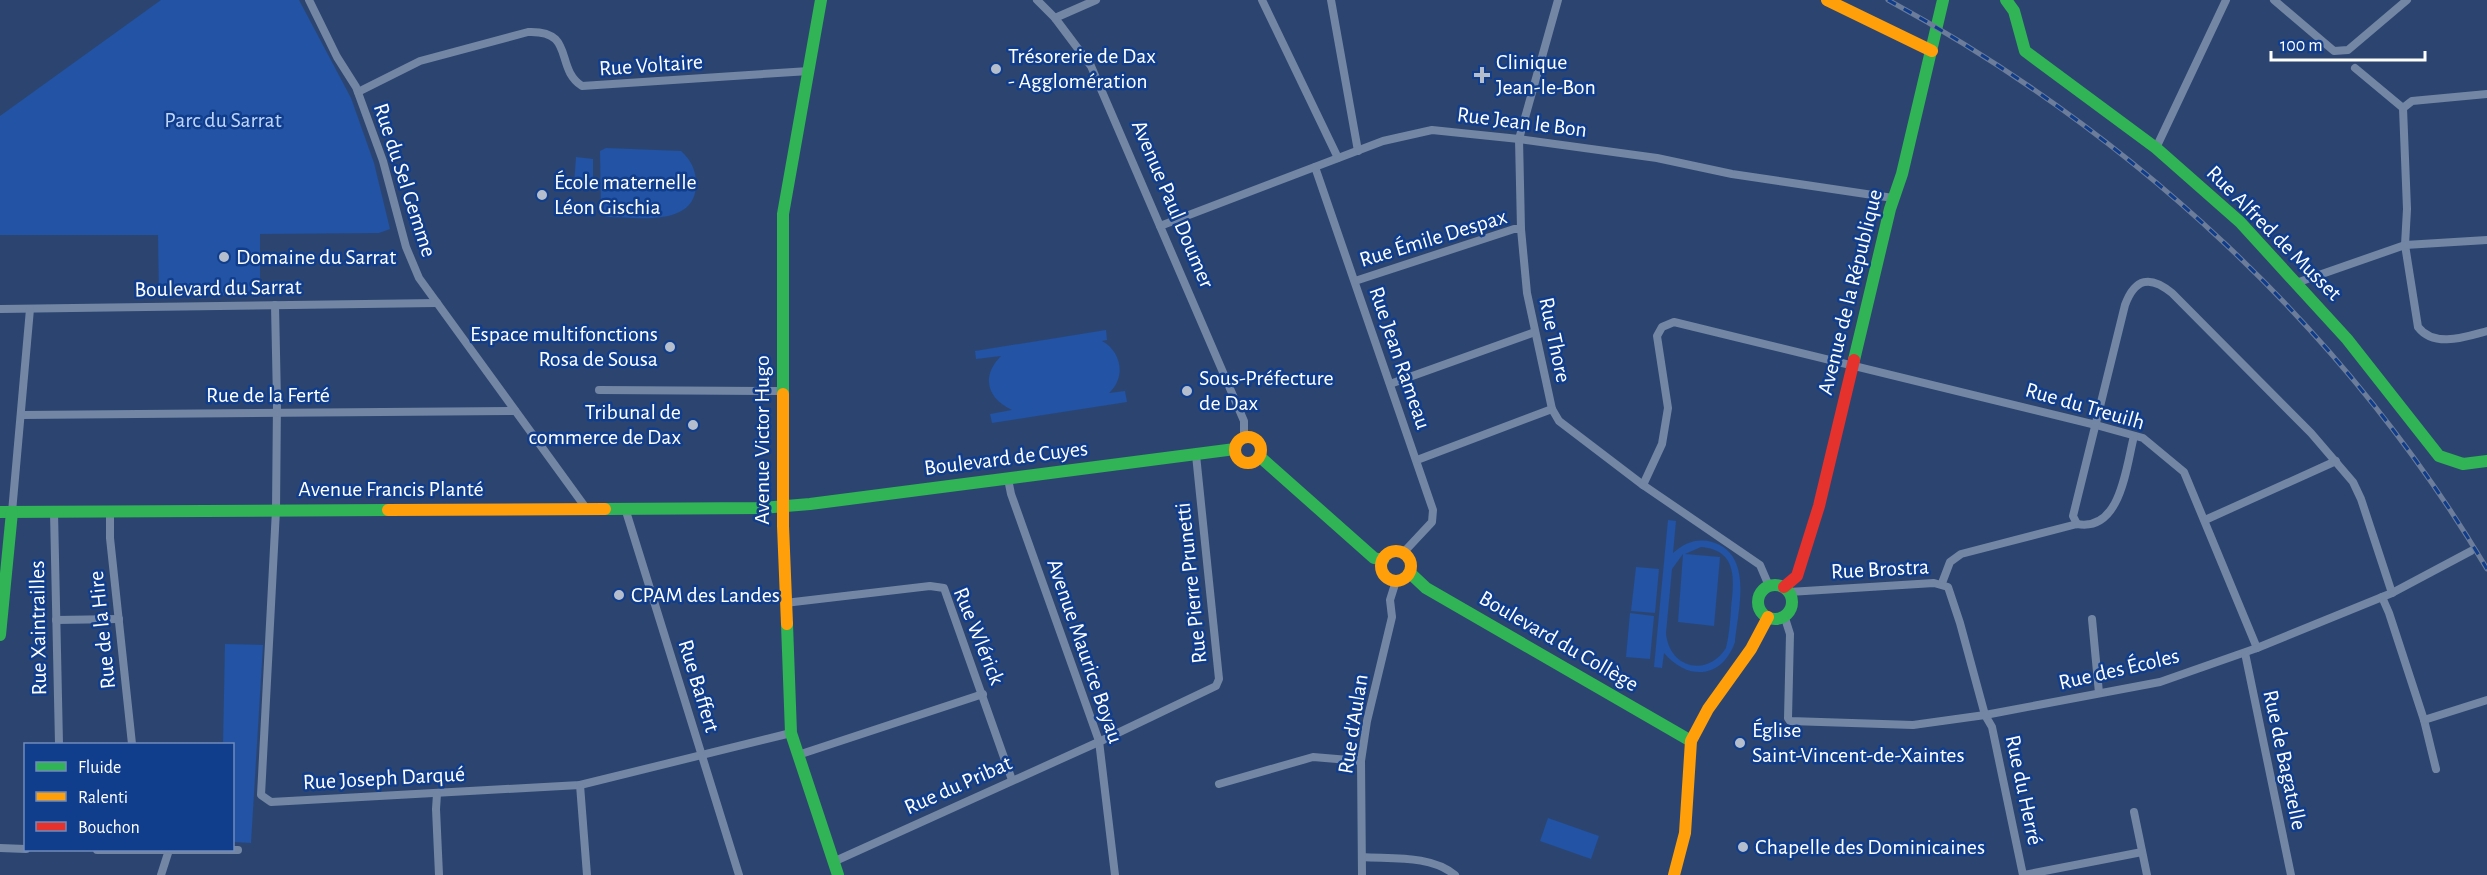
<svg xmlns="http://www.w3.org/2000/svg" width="2487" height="875" font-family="'Alegreya Sans',sans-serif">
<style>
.green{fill:#2253a4;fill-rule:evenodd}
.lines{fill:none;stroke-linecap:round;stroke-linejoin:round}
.street{stroke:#7386a4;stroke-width:8}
.fast{stroke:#30b455;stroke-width:12}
.slow{stroke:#ff9f0a;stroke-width:12}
.jam{stroke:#e5322d;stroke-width:12}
.rail-casing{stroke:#6c7d9b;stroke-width:5}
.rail{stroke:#103d8c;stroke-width:3;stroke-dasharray:9;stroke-linecap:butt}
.poi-dot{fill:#b5becd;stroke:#103d8c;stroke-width:2}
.labels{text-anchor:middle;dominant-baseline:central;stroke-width:5;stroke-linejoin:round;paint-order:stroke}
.poi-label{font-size:22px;fill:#fff;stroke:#103d8c;text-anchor:start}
.street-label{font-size:22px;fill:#fff;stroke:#103d8c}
.park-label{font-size:22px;fill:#bed6fd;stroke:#103d8c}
</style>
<rect width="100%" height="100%" fill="#2c4570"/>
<g class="green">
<polygon points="161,0 299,0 351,98 374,163 390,229 379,233 260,234 260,295 159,296 158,235 0,235 0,116"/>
<path d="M606,148L681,151C691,160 696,170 696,184C696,228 636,217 606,217L601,212L600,151Z"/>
<polygon points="576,157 593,159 593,187 591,189 576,189 574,186"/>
<path d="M1106,330L1107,340L1102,341C1122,352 1126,378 1109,393L1125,391L1127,402L992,423L990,414L1012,410C988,399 980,377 1001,356L976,359L975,351Z"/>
<path d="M1668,520L1676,521L1673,553C1685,543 1696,538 1712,542C1754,554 1738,611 1735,642C1722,679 1688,681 1664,653L1662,668L1654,667ZM1701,547C1739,550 1734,582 1731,610C1730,623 1729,636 1726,648C1707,678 1669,668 1666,633L1672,569L1683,554L1678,622L1714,626L1720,557L1685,554Z"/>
<polygon points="1636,567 1659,569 1655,613 1631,611"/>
<polygon points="1630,613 1654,616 1650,659 1626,657"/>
<polygon points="225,644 263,645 251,843 233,842 232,744 223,744"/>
<polygon points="1548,818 1599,836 1591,859 1540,841"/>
</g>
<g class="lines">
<g class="street">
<polyline points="309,0 337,57 356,87 383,161 406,247 419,278 586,508"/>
<polyline points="1037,0 1055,18 1091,66 1244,421 1244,438"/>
<polyline points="1262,0 1338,158"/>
<polyline points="1331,0 1358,151"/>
<polyline points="1558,0 1519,139 1521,229 1527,293 1552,409 1559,421 1643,485 1760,565 1769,586"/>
<polyline points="2274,0 2334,51 2348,50 2407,0"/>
<polyline points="1055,18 1096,0"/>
<path d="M2355,68L2403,108L2407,209L2405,245L2418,327C2434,348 2465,337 2487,331"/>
<path d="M358,92L420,61L528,32C576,30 554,68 582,86L809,71"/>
<polyline points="2403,108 2412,101 2487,94"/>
<polyline points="2156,148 2226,0"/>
<polyline points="1315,167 1433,510 1432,522 1403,553"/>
<polyline points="1160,226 1383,141 1432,130 1519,139 1657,158 1732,174 1893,198"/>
<polyline points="1355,281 1514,229 1521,229"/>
<polyline points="2296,283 2405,245 2487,240"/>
<polyline points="275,305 277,401 276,510 261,795 271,802 580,785 791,733"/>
<polyline points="0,309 437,303"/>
<polyline points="1390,384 1535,332"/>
<polyline points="599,390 783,391"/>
<polyline points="21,415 515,411"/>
<polyline points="1417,460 1552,409"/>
<polyline points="1008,479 1011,494 1099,741 1115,875"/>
<polyline points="1643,485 1662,444 1668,408 1657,336 1662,327 1674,322 2096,425 2143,438 2184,472 2257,648"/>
<polyline points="625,508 739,875"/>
<polyline points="110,511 110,538 132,744"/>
<polyline points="12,512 30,309"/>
<polyline points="54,512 59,744"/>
<polyline points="2205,520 2336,461"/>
<path d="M2077,524L2073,516L2125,305C2135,278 2150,275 2172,293L2311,433L2353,482L2361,499L2392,593"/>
<path d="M1942,583L1950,562L1961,554L2077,524C2121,532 2126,467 2134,436"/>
<polyline points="1789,592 1934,583 1948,587 1960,623 1985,715 1992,727 2023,875"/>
<polyline points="2382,597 2389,613 2424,720 2436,769"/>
<polyline points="785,603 930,586 944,588 1012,780"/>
<polyline points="1784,615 1790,634 1788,718 1790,721 1913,725 1985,715 2160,682 2257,648 2392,593 2471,551"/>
<polyline points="2092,619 2099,693"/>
<polyline points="56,620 119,619"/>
<polyline points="2245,653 2291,875"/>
<polyline points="2424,720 2487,700"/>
<polyline points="798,755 983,694"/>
<polyline points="1219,784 1313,757 1361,761"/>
<polyline points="580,785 587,875"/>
<polyline points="437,794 436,809 439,875"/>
<polyline points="2134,812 2147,875"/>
<polyline points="0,848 26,849"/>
<polyline points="97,850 238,850"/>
<path d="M1362,857C1392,859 1431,855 1455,875"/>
<polyline points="833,862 1103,740 1216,686 1219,679 1196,455"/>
<polyline points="161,875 169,850"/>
<polyline points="1362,875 1361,761 1367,721 1392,617 1390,600 1396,581"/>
<polyline points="2024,875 2142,852"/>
</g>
<g class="fast">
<polyline points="2006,0 2014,11 2025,51 2156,148 2240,222 2347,339 2439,456 2463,464 2487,461"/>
<polyline points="1854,360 1890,209 1902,174 1943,0"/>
<polyline points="783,394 783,214 821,0"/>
<polyline points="1259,456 1374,558 1383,560"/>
<polyline points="605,509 761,508 810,504 1235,449"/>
<polyline points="0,512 388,510"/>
<polyline points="1410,573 1426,588 1691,741"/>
<circle cx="1775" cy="602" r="17"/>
<polyline points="787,624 791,733 838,875"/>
<polyline points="0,635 12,512"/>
</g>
<g class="slow">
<polyline points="1827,0 1932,51"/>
<polyline points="783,394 783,526 787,624"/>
<circle cx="1248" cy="450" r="13"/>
<polyline points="388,510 605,509"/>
<circle cx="1396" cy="566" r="15"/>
<polyline points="1674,875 1685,833 1691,741 1708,709 1751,649 1768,617"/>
</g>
<polyline class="jam" points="1784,587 1797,576 1819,506 1854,360"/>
<defs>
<path id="rail" d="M1888,0C2132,133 2345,329 2487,569"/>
</defs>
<use href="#rail" class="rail-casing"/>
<use href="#rail" class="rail"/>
</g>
<g class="poi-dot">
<circle cx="996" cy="69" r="6"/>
<path d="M1479 66h6v6h6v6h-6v6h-6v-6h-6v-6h6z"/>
<circle cx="542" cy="195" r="6"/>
<circle cx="224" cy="257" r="6"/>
<circle cx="670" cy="347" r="6"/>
<circle cx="1187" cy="391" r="6"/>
<circle cx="693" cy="425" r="6"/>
<circle cx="619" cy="595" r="6"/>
<circle cx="1740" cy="743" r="6"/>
<circle cx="1743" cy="847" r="6"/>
</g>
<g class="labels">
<g class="poi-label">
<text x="1008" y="56">Trésorerie de Dax<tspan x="1008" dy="25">- Agglomération</tspan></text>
<text x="1496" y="62">Clinique<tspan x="1496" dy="25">Jean-le-Bon</tspan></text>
<text x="554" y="182">École maternelle<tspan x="554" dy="25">Léon Gischia</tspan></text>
<text x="236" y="257">Domaine du Sarrat</text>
<text x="658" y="334" text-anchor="end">Espace multifonctions<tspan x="658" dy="25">Rosa de Sousa</tspan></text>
<text x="1199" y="378">Sous-Préfecture<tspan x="1199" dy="25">de Dax</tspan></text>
<text x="681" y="412" text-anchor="end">Tribunal de<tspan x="681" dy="25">commerce de Dax</tspan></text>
<text x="631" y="595">CPAM des Landes</text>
<text x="1752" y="730">Église<tspan x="1752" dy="25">Saint-Vincent-de-Xaintes</tspan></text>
<text x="1755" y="847">Chapelle des Dominicaines</text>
</g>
<g class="street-label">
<text transform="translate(651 65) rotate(-4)">Rue Voltaire</text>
<text transform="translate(1522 122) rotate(7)">Rue Jean le Bon</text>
<text transform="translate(405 180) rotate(72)">Rue du Sel Gemme</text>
<text transform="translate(1173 204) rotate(67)">Avenue Paul Doumer</text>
<text transform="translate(2274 233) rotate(45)">Rue Alfred de Musset</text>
<text transform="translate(1433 238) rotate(-17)">Rue Émile Despax</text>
<text transform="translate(218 288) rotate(-1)">Boulevard du Sarrat</text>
<text transform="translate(1850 292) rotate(-76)">Avenue de la République</text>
<text transform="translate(1555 340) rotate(78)">Rue Thore</text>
<text transform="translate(1400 358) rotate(71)">Rue Jean Rameau</text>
<text x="268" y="395">Rue de la Ferté</text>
<text transform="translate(2085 406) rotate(16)">Rue du Treuilh</text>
<text transform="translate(762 440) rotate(-90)">Avenue Victor Hugo</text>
<text transform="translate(1006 458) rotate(-7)">Boulevard de Cuyes</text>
<text x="391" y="489">Avenue Francis Planté</text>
<text transform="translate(1880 569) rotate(-3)">Rue Brostra</text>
<text transform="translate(1191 583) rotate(-96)">Rue Pierre Prunetti</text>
<text transform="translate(38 628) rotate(-91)">Rue Xaintrailles</text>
<text transform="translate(102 630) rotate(-96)">Rue de la Hire</text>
<text transform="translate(979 636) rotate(68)">Rue Wlérick</text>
<text transform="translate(1559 641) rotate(30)">Boulevard du Collège</text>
<text transform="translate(1085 651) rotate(71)">Avenue Maurice Boyau</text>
<text transform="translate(2119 669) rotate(-13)">Rue des Écoles</text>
<text transform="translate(699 686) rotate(73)">Rue Baffert</text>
<text transform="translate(1353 724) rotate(-81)">Rue d'Aulan</text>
<text transform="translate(2285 760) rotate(78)">Rue de Bagatelle</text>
<text transform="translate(384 778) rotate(-3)">Rue Joseph Darqué</text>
<text transform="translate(958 785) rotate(-24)">Rue du Pribat</text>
<text transform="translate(2024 790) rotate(78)">Rue du Herré</text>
</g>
<g class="park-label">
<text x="223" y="120">Parc du Sarrat</text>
</g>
</g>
<rect x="24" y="743" width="210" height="108" fill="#103d8c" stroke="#708bba" stroke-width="1.5"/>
<rect x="36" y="762" width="30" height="9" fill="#30b455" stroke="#708bba" stroke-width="1.5"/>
<text x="78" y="773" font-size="18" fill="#ffffff">Fluide</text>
<rect x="36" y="792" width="30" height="9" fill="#ff9f0a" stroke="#708bba" stroke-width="1.5"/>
<text x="78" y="803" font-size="18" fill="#ffffff">Ralenti</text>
<rect x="36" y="822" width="30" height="9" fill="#e5322d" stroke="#708bba" stroke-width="1.5"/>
<text x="78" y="833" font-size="18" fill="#ffffff">Bouchon</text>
<path d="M2271 51v9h154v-9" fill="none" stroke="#ffffff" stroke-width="3"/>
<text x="2280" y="51" font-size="18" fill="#ffffff" stroke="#103d8c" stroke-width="4.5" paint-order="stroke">100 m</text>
</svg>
